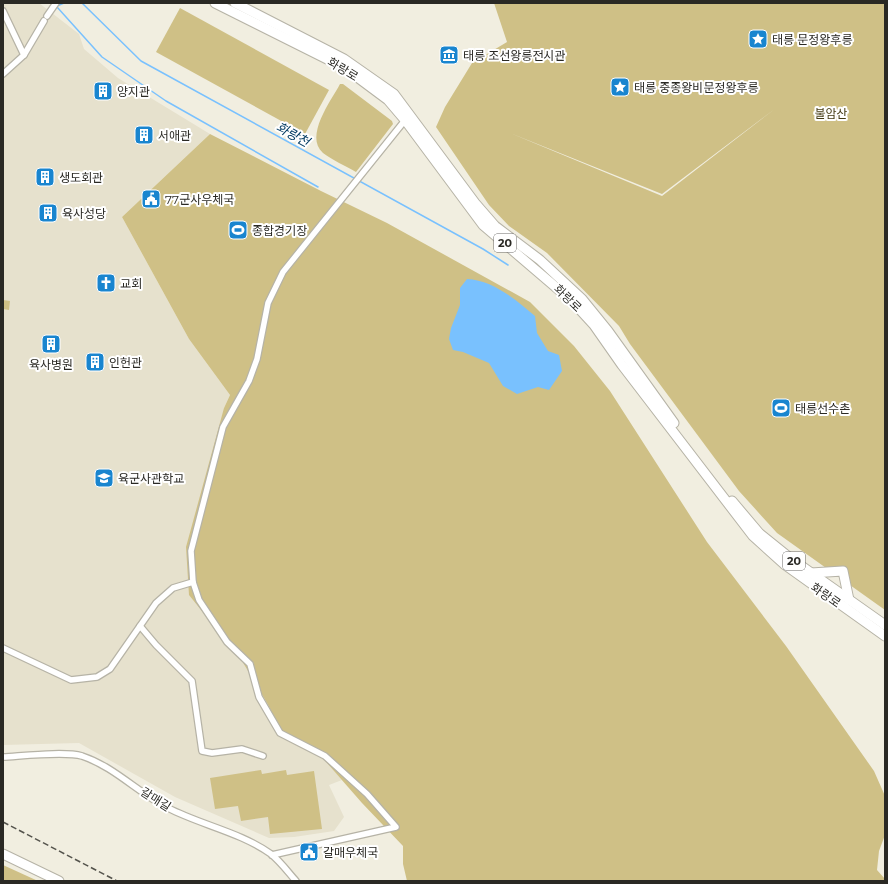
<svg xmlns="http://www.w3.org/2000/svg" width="888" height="884" font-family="Montserrat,'Noto Sans KR',sans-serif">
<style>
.built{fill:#e6e1cd}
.green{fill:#cfc086;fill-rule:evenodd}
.water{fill:#79c1fe}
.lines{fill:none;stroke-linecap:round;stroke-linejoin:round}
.stream{stroke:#79c1fe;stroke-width:1.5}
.street-casing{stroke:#b6b3a6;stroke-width:8}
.primary-casing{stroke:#b6b3a6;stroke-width:11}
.street{stroke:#fff;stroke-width:5.5}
.primary{stroke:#fff;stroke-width:9}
.rail{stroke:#54534c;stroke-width:1.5;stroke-dasharray:6 3;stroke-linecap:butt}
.labels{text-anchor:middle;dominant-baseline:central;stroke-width:4;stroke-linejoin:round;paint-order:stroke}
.shield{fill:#fff;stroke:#6a6966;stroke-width:1}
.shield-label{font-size:11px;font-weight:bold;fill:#2a2924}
.poi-label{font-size:12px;fill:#2a2924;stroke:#fff;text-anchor:start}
.street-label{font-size:12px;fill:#2a2924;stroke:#fff}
.park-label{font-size:12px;fill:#443a13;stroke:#fff}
.water-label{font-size:13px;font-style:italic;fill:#023b62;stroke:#fff}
</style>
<rect width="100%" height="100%" fill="#f1eee0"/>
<polygon class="built" points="3,3 39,3 79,34 84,49 118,78 210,134 122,217 189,339 230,395 224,408 226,639 242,661 267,703 281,731 313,747 342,780 329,785 344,817 334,831 294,837 269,838 175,797 79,743 3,745"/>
<g class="green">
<path d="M494,3H885V610L777,533L739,491L630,344L619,326L547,253L509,226L489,205L436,127L445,107L472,63L507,42ZM776,108L662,196L510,133L662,194Z"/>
<polygon points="180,8 329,90 305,134 156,52"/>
<path d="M340,84H343L392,121L393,124L356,172C346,166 332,160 323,153C304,136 331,101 340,84Z"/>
<polygon points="210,134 321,191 387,223 530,302 574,346 610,391 707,542 786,646 874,771 885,796 885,835 879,851 877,870 885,879 885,881 407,881 403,864 403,846 362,803 313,747 281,731 267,703 242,661 189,595 186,547 224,408 230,395 189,339 122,217"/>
<polygon points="3,300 10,301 9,310 3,309"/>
<polygon points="261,770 262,774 286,770 287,775 314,771 322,829 270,834 268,817 241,821 238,806 215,809 210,778"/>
<polygon points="3,865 38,881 3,881"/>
</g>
<path class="water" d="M467,279C493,280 516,300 535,316L537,333L548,351L559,355L562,371L549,390L538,387L517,394L503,386L489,363L463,352L453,350L449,339L451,328L460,305V288Z"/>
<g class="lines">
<g class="stream">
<polyline points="82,3 141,61 483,249 508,265"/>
<polyline points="57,6 64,3"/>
<polyline points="57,7 102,57 166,101 318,187"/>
</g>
<defs>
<g id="street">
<polyline points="3,11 24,55 3,74"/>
<polyline points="47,16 56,3"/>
<polyline points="24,55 44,21"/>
<polyline points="140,626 156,645 192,681 202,751 212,753 242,749 263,756"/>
<polyline points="3,648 71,680 97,677 110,669 156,603 173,588 193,582"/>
<path d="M3,757C22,756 65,751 82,756C115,767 138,793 168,808C201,825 240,832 271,854C280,861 288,872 296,881"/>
<polyline points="272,855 396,827 367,794 325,756 280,733 259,697 250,664 227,642 199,600 193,582 191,551 223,427 249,381 257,359 268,303 283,272 406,119"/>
</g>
<g id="primary">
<polyline points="215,3 345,68 388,100 405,120 483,225 572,301 594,325 622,365 753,536 784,564 885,636"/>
<polyline points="235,3 344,59 394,94 475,203 495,226 540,260 582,299 608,331 674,423"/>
<polyline points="732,501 759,533 790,558 885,625"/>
<polyline points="811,573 843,571 849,600"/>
<polyline points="3,854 59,881"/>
</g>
</defs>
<use href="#street" class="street-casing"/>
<use href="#primary" class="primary-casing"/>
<use href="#street" class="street"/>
<use href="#primary" class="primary"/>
<polyline class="rail" points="3,822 117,881"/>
</g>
<defs>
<symbol id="sight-square" viewBox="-11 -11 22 22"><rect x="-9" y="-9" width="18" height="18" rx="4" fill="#1985cf" stroke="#fff"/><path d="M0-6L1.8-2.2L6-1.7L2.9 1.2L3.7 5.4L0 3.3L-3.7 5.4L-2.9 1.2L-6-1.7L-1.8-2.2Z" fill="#fff"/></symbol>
<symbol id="museum-square" viewBox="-11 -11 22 22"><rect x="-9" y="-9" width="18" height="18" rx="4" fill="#1985cf" stroke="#fff"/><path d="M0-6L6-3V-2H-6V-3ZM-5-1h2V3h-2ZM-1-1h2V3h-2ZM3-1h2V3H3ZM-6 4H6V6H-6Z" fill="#fff"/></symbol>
<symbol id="building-square" viewBox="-11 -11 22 22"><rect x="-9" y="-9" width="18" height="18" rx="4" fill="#1985cf" stroke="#fff"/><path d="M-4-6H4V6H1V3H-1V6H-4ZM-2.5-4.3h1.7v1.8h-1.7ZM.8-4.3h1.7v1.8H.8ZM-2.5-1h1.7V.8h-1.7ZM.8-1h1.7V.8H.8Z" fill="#fff"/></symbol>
<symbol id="civic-square" viewBox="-11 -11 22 22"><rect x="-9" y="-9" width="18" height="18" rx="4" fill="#1985cf" stroke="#fff"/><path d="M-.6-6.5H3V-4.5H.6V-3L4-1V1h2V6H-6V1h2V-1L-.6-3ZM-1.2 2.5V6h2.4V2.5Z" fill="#fff"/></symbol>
<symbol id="stadium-square" viewBox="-11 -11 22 22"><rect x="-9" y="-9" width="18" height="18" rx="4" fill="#1985cf" stroke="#fff"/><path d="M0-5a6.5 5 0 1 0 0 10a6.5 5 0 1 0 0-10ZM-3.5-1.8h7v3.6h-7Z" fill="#fff"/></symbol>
<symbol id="church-square" viewBox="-11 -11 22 22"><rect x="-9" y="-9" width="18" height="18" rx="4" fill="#1985cf" stroke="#fff"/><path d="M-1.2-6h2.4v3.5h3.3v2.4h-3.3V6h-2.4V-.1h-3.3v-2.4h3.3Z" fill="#fff"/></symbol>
<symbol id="university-square" viewBox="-11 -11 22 22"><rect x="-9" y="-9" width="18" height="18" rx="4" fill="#1985cf" stroke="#fff"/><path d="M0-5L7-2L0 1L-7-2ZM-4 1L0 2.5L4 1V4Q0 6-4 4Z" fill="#fff"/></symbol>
</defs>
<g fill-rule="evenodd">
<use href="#sight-square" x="747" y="28" width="22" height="22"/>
<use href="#museum-square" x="438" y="44" width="22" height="22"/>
<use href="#sight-square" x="609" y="76" width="22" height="22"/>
<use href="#building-square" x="92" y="80" width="22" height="22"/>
<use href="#building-square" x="133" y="124" width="22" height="22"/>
<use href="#building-square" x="34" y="166" width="22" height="22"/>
<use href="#civic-square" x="140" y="188" width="22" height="22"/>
<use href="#building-square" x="37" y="202" width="22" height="22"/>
<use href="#stadium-square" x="227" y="219" width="22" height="22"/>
<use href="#church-square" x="95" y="272" width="22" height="22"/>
<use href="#building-square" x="40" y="333" width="22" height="22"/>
<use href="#building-square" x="84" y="351" width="22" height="22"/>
<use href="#stadium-square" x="770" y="397" width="22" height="22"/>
<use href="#university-square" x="93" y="467" width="22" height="22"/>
<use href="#civic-square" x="298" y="841" width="22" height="22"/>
</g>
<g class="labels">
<g class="shield">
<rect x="494" y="234" width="22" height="18" rx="3"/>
<rect x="783" y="552" width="22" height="18" rx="3"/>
</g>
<g class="shield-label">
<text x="505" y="243">20</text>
<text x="794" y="561">20</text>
</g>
<g class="poi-label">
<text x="772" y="39">태릉 문정왕후릉</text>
<text x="463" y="55">태릉 조선왕릉전시관</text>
<text x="634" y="87">태릉 중종왕비문정왕후릉</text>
<text x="117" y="91">양지관</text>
<text x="158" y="135">서애관</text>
<text x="59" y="177">생도회관</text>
<text x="165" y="199">77군사우체국</text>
<text x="62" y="213">육사성당</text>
<text x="252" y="230">종합경기장</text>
<text x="120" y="283">교회</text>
<text x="109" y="362">인헌관</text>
<text x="51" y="364" text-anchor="middle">육사병원</text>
<text x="795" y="408">태릉선수촌</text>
<text x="118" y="478">육군사관학교</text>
<text x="323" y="852">갈매우체국</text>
</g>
<g class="street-label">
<text transform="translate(343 69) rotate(31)">화랑로</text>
<text transform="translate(568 298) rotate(44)">화랑로</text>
<text transform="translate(826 595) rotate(35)">화랑로</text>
<text transform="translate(156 799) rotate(32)">갈매길</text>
</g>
<g class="park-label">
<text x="831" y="113">불암산</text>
</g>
<g class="water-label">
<text transform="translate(293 134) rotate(29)">화랑천</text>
</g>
</g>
<rect width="888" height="884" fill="none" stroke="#2a2924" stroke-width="8"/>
</svg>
